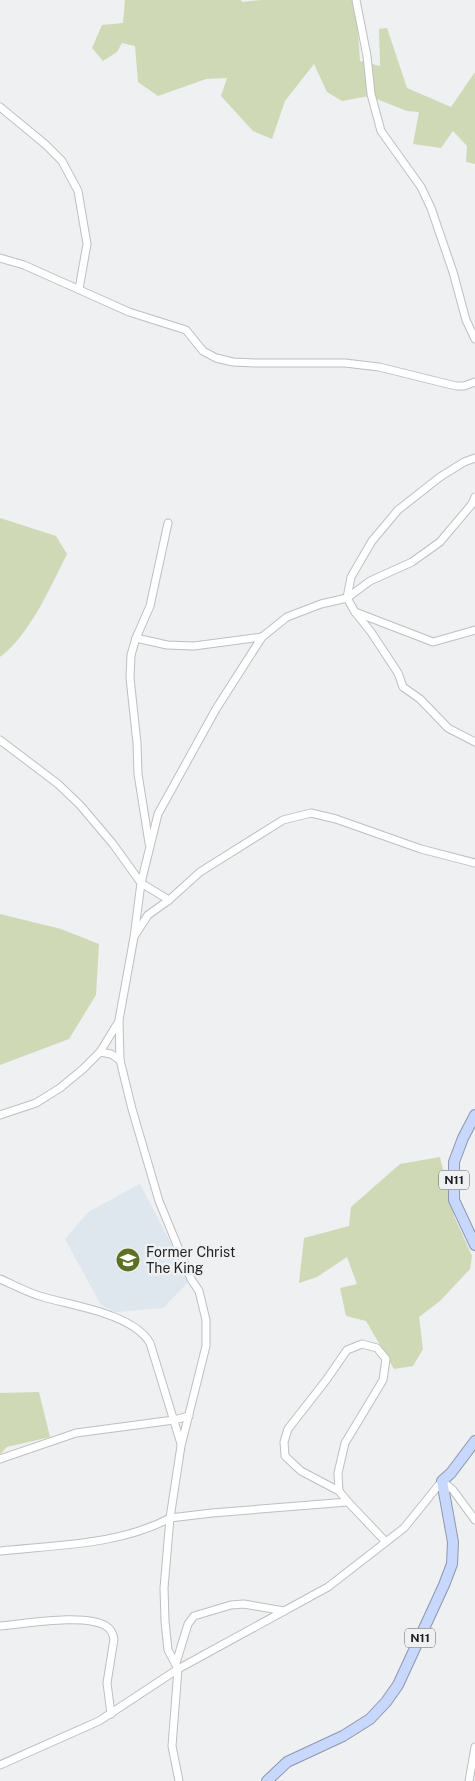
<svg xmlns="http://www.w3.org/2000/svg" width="475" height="1781" font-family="'Public Sans',sans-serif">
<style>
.built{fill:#dee6ee}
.green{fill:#cfd9b6}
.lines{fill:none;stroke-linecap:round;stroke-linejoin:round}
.minor-casing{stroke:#bdbfc1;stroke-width:9}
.highway-casing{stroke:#8d97af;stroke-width:12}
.minor{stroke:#fff;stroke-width:7}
.highway{stroke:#c8d7fc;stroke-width:10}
.labels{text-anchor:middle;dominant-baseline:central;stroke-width:5;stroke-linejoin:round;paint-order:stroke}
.shield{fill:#eef0f2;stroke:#5d5e60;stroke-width:1}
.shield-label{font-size:12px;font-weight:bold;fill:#1f2021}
.poi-label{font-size:14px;fill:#1f2021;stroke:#eef0f2;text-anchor:start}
</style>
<rect width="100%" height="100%" fill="#eef0f2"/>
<polygon class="built" points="140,1184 190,1280 163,1308 116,1312 101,1305 65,1239 88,1212"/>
<g class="green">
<polygon points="125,0 241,0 242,2 261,0 354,0 356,4 360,61 380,66 379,29 387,28 407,88 451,107 475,72 475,164 466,162 467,146 453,131 441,148 413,144 419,112 407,111 369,96 342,101 327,92 314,64 285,101 272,139 253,131 221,96 227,78 206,79 158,96 138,82 135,46 122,43 117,52 103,61 92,48 102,25 123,23"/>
<path d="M0,518L56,536L67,554C51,586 29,636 0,657Z"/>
<polygon points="0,914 61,929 99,944 96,995 69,1039 0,1065"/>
<polygon points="440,1157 454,1216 472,1256 470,1269 440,1301 419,1317 423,1349 413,1366 394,1369 366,1321 346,1316 340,1288 357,1284 347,1257 317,1277 299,1283 304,1238 349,1226 351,1207 400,1164"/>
<polygon points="39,1392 50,1437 7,1447 0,1454 0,1393"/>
</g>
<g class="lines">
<defs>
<g id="minor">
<polyline points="356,0 367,56 371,94 381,131 421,187 431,208 453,272 466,320 475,339"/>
<polyline points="0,107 45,144 62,161 78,191 87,244 79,289"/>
<polyline points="0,258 24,265 129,312 186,330 203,351 216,358 233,362 255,363 345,363 379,367 456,386 464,386 475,382"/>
<polyline points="475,458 464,462 440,477 398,510 372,541 351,577 347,598 355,612 433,642 475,630"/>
<polyline points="355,612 371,632 398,673 403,687 420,699 448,728 475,742"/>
<polyline points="136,638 167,645 194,646 262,637"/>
<polyline points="0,740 58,784 80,805 113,844 141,883 169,900"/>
<polyline points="149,843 138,774 137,743 130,678 131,655 136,638 150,606 168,523"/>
<polyline points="135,935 148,915 169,900 200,872 283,820 311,813 336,819 421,849 475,863"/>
<polyline points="100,1052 111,1054 120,1060"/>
<polyline points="0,1115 36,1103 60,1088 83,1069 100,1052 119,1021"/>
<path d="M0,1279C14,1285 28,1293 43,1297C74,1306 133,1314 150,1343L181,1444"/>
<polyline points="0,1459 76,1433 174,1420 189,1416"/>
<polyline points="339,1491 338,1473 345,1443 383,1380 386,1359 377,1348 362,1344 347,1350 327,1379 288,1429 284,1442 285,1456 301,1471 339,1491 348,1502"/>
<polyline points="170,1518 164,1588 165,1621 168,1650 178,1669 172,1746 179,1781"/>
<polyline points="386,1542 348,1502 212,1513 170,1518 181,1446 206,1346 206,1320 199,1291 191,1279 159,1201 132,1109 120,1060 119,1020 134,937 141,883 158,814 216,709 262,637 287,617 321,604 347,598 370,581 412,562 440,542 472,504 475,497"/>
<path d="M0,1551C56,1545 120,1545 170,1518"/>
<path d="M0,1626C25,1624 85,1613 106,1626C111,1629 113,1634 114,1639L107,1683L111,1714"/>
<polyline points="176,1663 188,1624 194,1616 231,1605 244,1604 284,1611"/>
<polyline points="0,1765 99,1721 178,1669 328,1587 404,1528 442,1481 453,1490 475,1520"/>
<polyline points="469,1781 475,1747"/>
</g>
<g id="highway">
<polyline points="475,1115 463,1138 454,1162 454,1200 475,1245"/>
<polyline points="267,1781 287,1762 343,1736 370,1719 386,1702 398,1685 444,1585 452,1564 453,1542 442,1481 451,1473 475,1441"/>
</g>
</defs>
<use href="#minor" class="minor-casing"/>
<use href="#highway" class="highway-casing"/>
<use href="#minor" class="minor"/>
<use href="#highway" class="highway"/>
</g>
<defs>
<symbol id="school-disc" viewBox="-11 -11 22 22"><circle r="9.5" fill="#5c7122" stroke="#eef0f2"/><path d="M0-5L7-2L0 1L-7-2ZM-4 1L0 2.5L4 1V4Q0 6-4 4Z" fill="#fff"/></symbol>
</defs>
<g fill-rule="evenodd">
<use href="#school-disc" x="114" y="1246" width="28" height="28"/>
</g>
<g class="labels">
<g class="shield">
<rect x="439" y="1170.5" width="30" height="19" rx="4"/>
<rect x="405" y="1628.5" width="30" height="19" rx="4"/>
</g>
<g class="shield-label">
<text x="454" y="1180">N11</text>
<text x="420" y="1638">N11</text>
</g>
<g class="poi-label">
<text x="146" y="1252">Former Christ<tspan x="146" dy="16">The King</tspan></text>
</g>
</g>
</svg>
